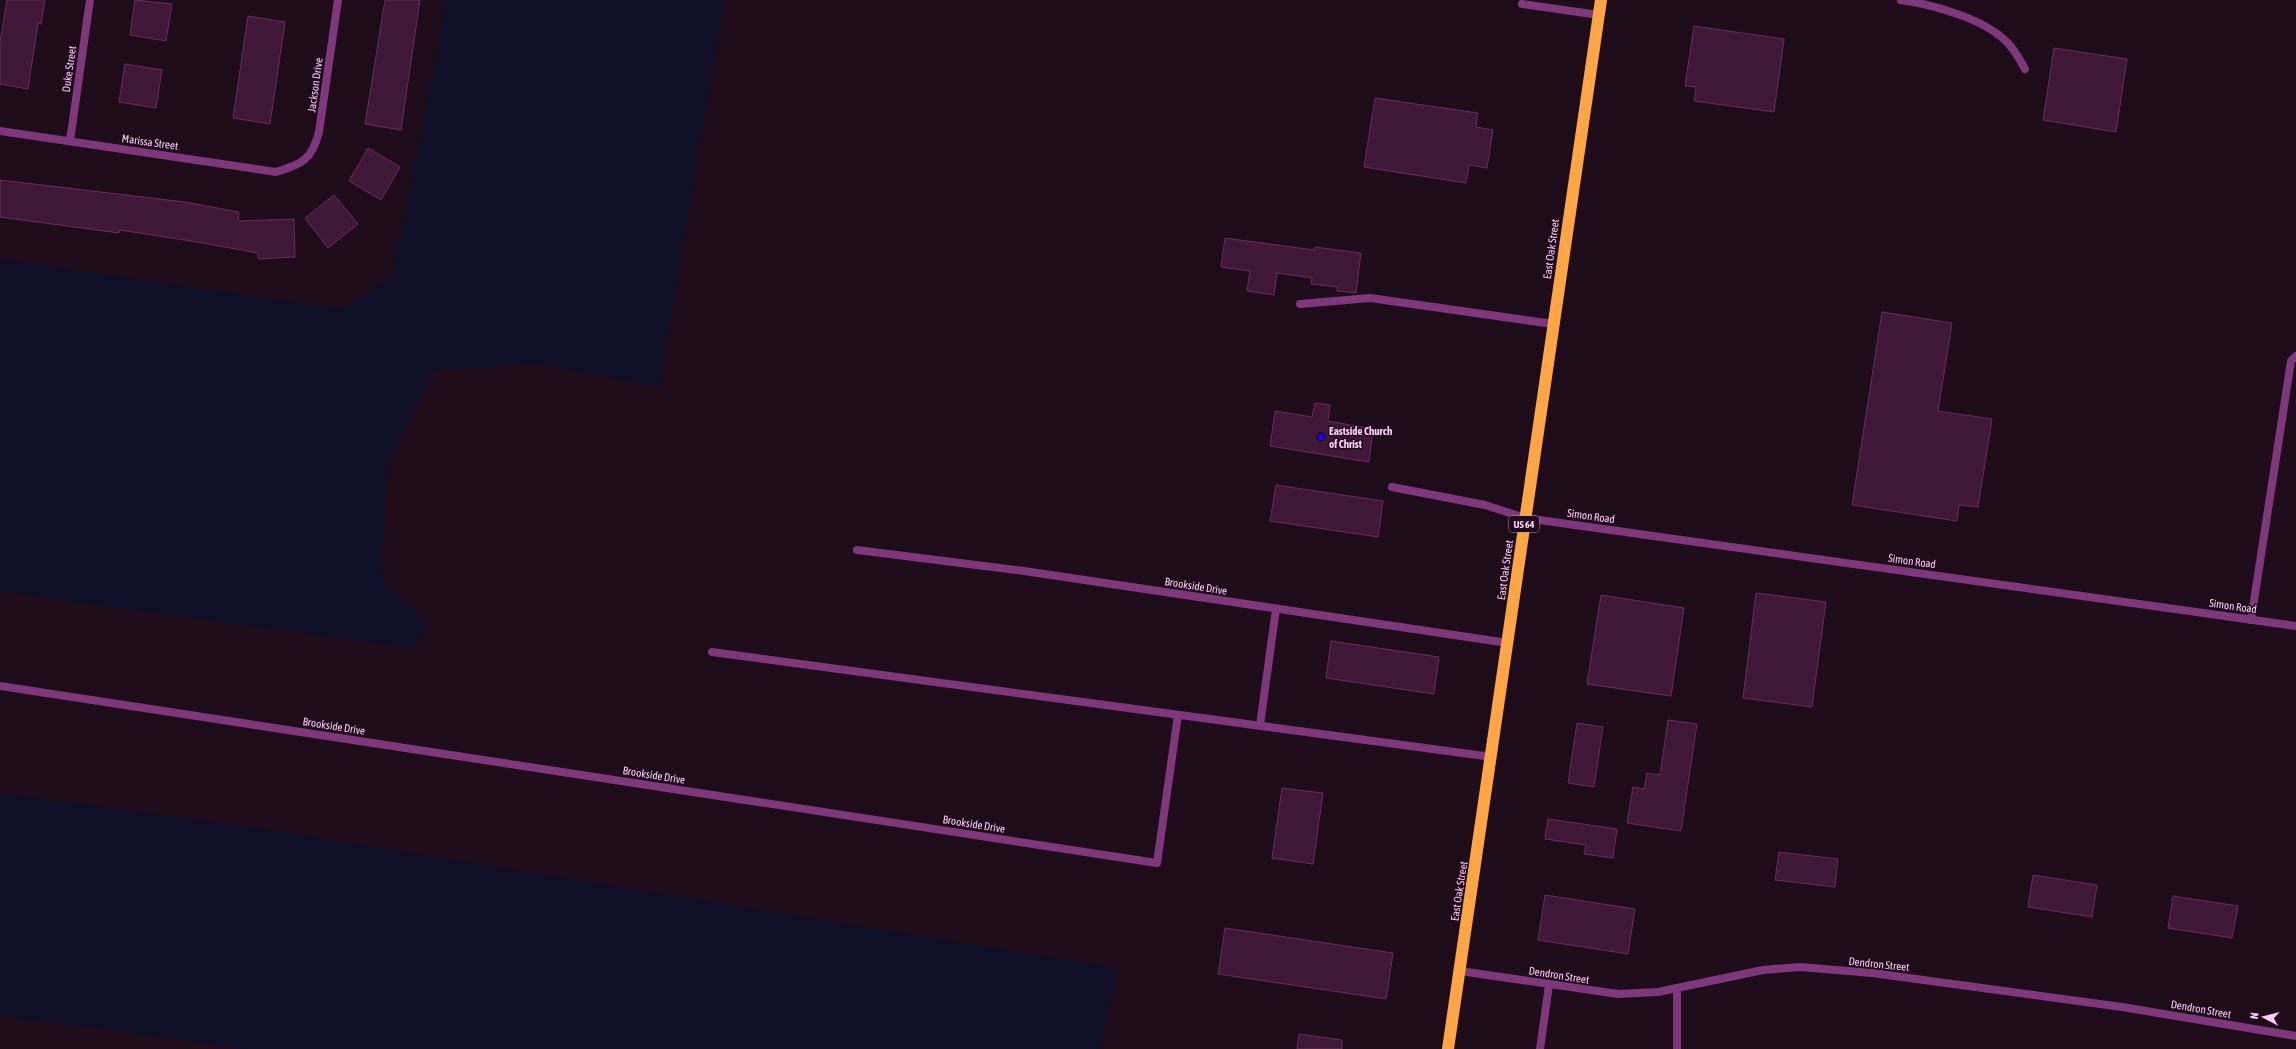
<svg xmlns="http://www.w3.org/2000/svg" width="2296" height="1049" font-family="'Asap Condensed',sans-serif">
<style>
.green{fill:#0f1028}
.building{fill:#3f1837;stroke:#6b2a5e}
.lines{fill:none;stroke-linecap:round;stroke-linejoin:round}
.lane{stroke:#7e377b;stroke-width:8}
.street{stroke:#7e377b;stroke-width:8}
.highway{stroke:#fea645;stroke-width:12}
.poi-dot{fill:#1901f4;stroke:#1e0c1b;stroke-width:1.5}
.labels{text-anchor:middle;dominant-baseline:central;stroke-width:3;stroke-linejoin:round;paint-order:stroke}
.shield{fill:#1e0c1b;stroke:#bc91b6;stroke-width:1}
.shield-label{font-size:10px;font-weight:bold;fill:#ffcaf9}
.street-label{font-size:11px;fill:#ffcaf9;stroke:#1e0c1b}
.poi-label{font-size:11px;font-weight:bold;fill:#ffcaf9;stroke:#1e0c1b;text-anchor:start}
</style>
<rect width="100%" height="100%" fill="#1e0c1b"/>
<g class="green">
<polygon points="447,0 724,0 659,387 540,364 434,370 388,464 381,580 428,624 412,648 0,591 0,259 342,309 392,277"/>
<polygon points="0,793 252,827 1116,968 1099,1049 245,1049 77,1025 0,1016"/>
</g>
<g class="building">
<polygon points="7,0 45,0 41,24 38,23 28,89 0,84 0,43"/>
<polygon points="135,0 172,4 166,41 130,35"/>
<polygon points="385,0 420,0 401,130 365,124"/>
<polygon points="248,16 285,22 270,124 233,118"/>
<polygon points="1694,26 1784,39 1774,112 1694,101 1696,87 1685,86"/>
<polygon points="2054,48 2127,59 2116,132 2043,120"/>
<polygon points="125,64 162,70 156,108 119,102"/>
<polygon points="1375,98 1478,113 1476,127 1493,130 1487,168 1469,165 1466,183 1364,167"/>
<polygon points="368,148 400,167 381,200 349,181"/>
<polygon points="0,180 185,202 239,212 238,221 294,219 295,257 258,259 258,253 197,242 120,230 119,233 0,217"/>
<polygon points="334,195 358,224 328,248 305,218"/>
<polygon points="1225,238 1314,250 1315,247 1361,253 1356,293 1337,291 1337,287 1311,284 1312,278 1277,273 1274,295 1247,291 1250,271 1221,267"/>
<polygon points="1882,312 1952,323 1938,411 1992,419 1978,507 1959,505 1957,521 1852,505"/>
<polygon points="1315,403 1330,405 1328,421 1373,429 1369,462 1270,446 1275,411 1312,417"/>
<polygon points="1276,485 1383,501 1378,537 1270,521"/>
<polygon points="1756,593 1826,602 1812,707 1743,698"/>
<polygon points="1601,595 1684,608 1671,696 1587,684"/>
<polygon points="1331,641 1439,657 1434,694 1326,678"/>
<polygon points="1668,720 1697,724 1681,831 1627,823 1633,787 1644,789 1647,773 1660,775"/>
<polygon points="1577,723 1603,727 1594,787 1568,783"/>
<polygon points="1282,788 1323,793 1313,864 1272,858"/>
<polygon points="1548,819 1617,829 1613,858 1584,854 1586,845 1545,839"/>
<polygon points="1779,852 1838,859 1835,887 1775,880"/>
<polygon points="2033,875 2097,885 2092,917 2028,907"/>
<polygon points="1545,895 1635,909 1628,954 1538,940"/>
<polygon points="2173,896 2238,906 2232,938 2168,928"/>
<polygon points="1225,928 1393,953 1386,999 1218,974"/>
<polygon points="1299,1034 1342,1040 1342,1049 1297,1049"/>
</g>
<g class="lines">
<g class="lane">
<path d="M1901,0C1935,5 1991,20 2012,48C2017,54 2021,62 2025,69"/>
<polyline points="1522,4 1599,15"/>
<polyline points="1300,304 1370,298 1553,324"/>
<polyline points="1392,487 1485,505 1525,518"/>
<polyline points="2251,620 2291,361 2296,356"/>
<polyline points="1540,1049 1549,985"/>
<polyline points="1677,1049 1677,988"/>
</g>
<g class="street">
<path d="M0,131L276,172C303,164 312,159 319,132L338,0"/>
<polyline points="70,141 90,0"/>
<polyline points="1525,518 2296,626"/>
<polyline points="857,550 1024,571 1508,643"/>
<polyline points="712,652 1492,757"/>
<polyline points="0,686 1157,863 1178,715"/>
<polyline points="1260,725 1276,609"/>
<polyline points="1460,971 1618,994 1658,992 1763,970 1800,967 1872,973 2122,1007 2296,1036"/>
</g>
<polyline class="highway" points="1448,1049 1601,0"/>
</g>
<circle class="poi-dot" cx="1321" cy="437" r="4"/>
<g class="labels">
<rect class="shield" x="1509" y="516" width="30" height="16" rx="3"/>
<g class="shield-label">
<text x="1524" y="524">US 64</text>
</g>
<g class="street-label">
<text transform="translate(69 69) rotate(-82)">Duke Street</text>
<text transform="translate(315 85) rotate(-82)">Jackson Drive</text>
<text transform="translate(150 142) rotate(8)">Marissa Street</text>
<text transform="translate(1551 249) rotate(-82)">East Oak Street</text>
<text transform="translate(1591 516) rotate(8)">Simon Road</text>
<text transform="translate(1912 561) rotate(8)">Simon Road</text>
<text transform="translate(1505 570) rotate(-82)">East Oak Street</text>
<text transform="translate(1196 586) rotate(9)">Brookside Drive</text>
<text transform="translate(2233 606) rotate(8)">Simon Road</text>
<text transform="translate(334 726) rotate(9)">Brookside Drive</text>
<text transform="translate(654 775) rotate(9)">Brookside Drive</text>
<text transform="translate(974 824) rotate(9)">Brookside Drive</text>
<text transform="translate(1459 891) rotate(-81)">East Oak Street</text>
<text transform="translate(1879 964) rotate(6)">Dendron Street</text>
<text transform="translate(1559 975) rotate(9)">Dendron Street</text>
<text transform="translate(2201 1009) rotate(10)">Dendron Street</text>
</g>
<g class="poi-label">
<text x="1329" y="431">Eastside Church<tspan x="1329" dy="13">of Christ</tspan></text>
</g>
</g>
<g transform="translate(2264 1017) rotate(277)" stroke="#1e0c1b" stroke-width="3" paint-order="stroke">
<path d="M0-3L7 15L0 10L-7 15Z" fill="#ffcaf9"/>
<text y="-6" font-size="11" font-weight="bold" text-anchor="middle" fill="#ffcaf9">N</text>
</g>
</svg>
